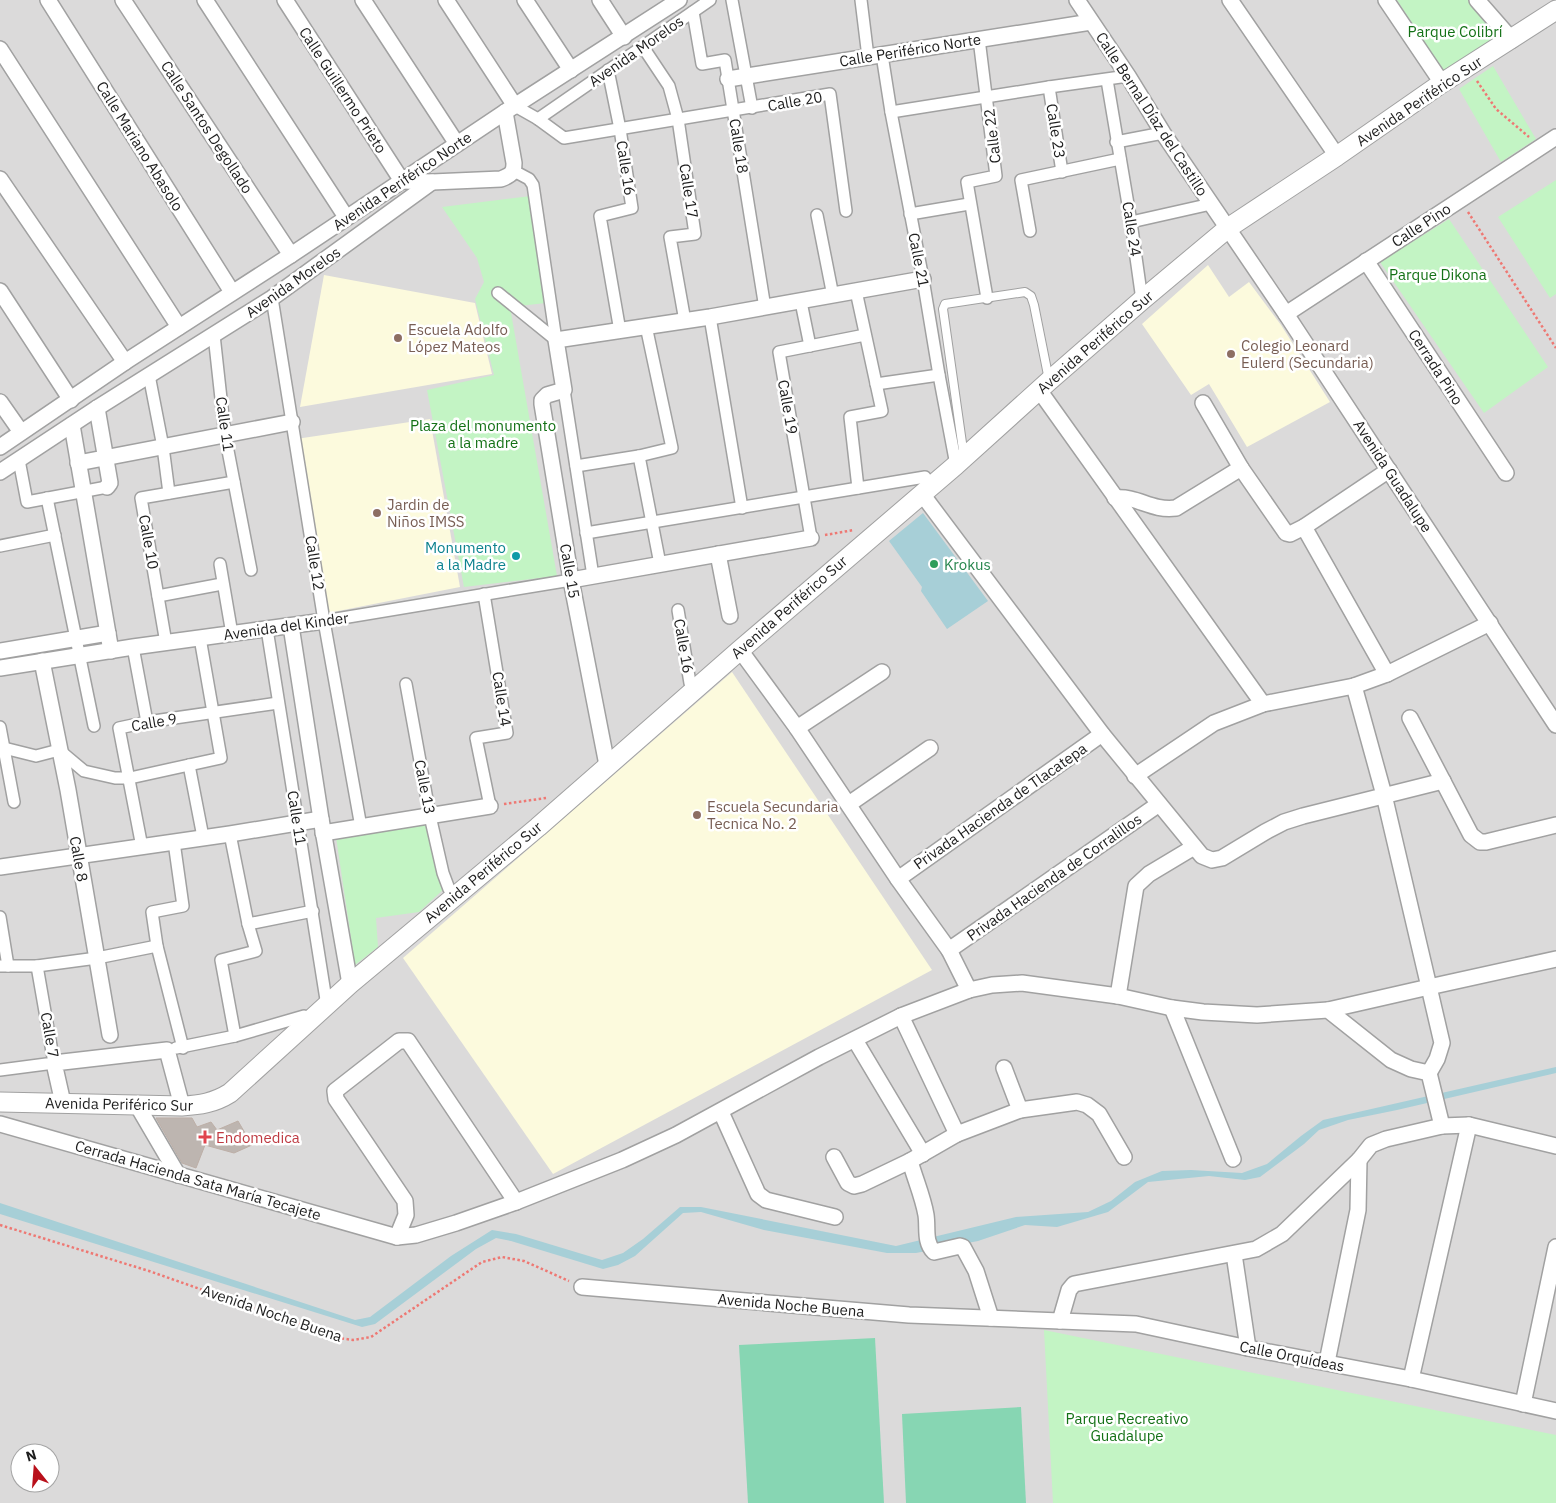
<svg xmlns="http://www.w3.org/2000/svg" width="1556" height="1503" font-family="'IBM Plex Sans',sans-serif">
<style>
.residential{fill:#dbdada;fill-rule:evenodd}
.education{fill:#fcfadd}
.park{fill:#c3f4c4}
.pitch{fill:#87d6b3}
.water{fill:#a7cfd7}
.building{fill:#bdb5b0;stroke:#bdafa7}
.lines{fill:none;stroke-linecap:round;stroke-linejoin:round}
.service-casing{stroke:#a1a1a1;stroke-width:10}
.pedestrian-casing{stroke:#a1a1a1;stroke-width:14}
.minor-casing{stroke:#a1a1a1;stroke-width:18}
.tertiary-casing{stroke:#a1a1a1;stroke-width:21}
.path{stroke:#ee7873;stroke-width:2.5;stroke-dasharray:2.5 2.5;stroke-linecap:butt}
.service{stroke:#fff;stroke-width:8}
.pedestrian{stroke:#fff;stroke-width:11}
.minor{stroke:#fff;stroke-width:15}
.tertiary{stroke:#fff;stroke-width:19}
.education-dot{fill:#8d6e63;stroke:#fff;stroke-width:2}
.culture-dot{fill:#0f9aa8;stroke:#fff;stroke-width:2}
.leisure-dot{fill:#2e9e5b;stroke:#fff;stroke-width:2}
.health-dot{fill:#e0444e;stroke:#fff;stroke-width:2}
.labels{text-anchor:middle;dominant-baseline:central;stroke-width:5;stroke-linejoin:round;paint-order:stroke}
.park-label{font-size:15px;fill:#147116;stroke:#fff}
.street-label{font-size:15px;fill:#1d1d1d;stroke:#fff}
.education-label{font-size:15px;fill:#785e54;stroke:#fff;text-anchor:start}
.culture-label{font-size:15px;fill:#0d838f;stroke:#fff;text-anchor:end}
.leisure-label{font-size:15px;fill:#27864d;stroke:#fff;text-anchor:start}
.health-label{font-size:15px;fill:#be3a42;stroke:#fff;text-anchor:start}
</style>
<rect width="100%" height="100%" fill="#ede9e3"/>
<path class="residential" d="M0,0H1556V1503H0ZM20,1453H50V1483H20Z"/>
<g class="education">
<polygon points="1208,265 1229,297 1249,282 1281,325 1330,402 1247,447 1209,384 1191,395 1142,324"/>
<polygon points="324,275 475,303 492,374 300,407"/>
<polygon points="430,419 460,587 323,614 296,439"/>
<polygon points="732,672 932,970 553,1174 403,958"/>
</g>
<g class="park">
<polygon points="1397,0 1469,0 1501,37 1445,74"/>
<polygon points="1493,66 1536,139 1501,162 1459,89"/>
<polygon points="1556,180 1556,294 1550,298 1498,217"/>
<polygon points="531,196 546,303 510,307 557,576 464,587 427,390 494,375 475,299 484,282 477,258 442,207"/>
<polygon points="1449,219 1548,367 1484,413 1380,262"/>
<polygon points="427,822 445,888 419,912 376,918 378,947 355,965 336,837"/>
<polygon points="1044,1330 1556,1435 1556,1503 1053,1503"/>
</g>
<g class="pitch">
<polygon points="875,1338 884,1503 748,1503 739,1345"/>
<polygon points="1021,1407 1026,1503 906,1503 902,1414"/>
</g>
<g class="water">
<polygon points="923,513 988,601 947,629 921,591 922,587 889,541"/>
<polygon points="1556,1067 1556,1073 1397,1110 1348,1120 1319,1130 1304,1144 1260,1177 1245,1180 1209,1176 1148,1182 1108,1212 1057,1227 1025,1225 978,1241 916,1253 887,1253 764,1230 701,1212 683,1213 635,1256 618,1265 603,1269 511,1241 496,1238 476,1249 375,1324 362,1327 0,1214 0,1203 355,1320 370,1317 451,1256 492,1230 516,1234 602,1260 623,1253 643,1239 680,1207 701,1207 896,1246 1016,1217 1088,1212 1111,1201 1135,1182 1162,1171 1191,1170 1242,1173 1267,1164 1301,1136 1323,1120"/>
</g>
<polygon class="building" points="156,1118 192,1118 197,1127 211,1122 217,1130 238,1121 252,1145 234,1153 205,1145 196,1168 182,1163"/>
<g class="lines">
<defs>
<polyline id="service" points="964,457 943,309 945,304 1025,292 1031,296 1034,305 1049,380"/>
<g id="pedestrian">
<polyline points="732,0 752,108"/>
<polyline points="861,0 868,57"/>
<polyline points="693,12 702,64 725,60 765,308"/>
<polyline points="979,39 996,176 967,182 987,298"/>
<polyline points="643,47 669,86 678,119 695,234 670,237 685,321"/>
<polyline points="882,55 891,112 923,279 939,375 956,465"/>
<polyline points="608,70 620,129 632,208 600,216 620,331"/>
<polyline points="1107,80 1131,222 1142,300"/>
<polyline points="1049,87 1062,172"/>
<polyline points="515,106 538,119 564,138 830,94 846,211"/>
<polyline points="891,112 1049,87 1128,76"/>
<polyline points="538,119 710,0"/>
<polyline points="1116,142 1163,133"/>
<polyline points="514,171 529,179 533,185 556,340"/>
<polyline points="910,214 969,204"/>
<polyline points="817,215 833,296"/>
<polyline points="1131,222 1211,204"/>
<polyline points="1030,231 1021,180 1120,159"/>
<polyline points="856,291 882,411 850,417 858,488"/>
<polyline points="498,293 556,340"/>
<polyline points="272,298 324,621 361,827"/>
<polyline points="801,302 810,346"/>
<polyline points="710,317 742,508"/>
<polyline points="214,335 225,435 251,570"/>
<polyline points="149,375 163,447 169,493"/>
<polyline points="876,384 939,375"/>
<polyline points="564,390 593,576"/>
<polyline points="639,456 660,564"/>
<polyline points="19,460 27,502 107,487"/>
<polyline points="576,466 639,456 672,448 646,326"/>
<polyline points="47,498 94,726"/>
<polyline points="586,533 925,477"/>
<polyline points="811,538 779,352 865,335"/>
<polyline points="0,546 55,535"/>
<polyline points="220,564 232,634"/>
<polyline points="484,594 507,733 476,738 490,806"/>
<polyline points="158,596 222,584"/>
<polyline points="678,610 690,683"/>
<polyline points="324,621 571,580"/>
<polyline points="267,629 327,1006"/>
<polyline points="166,643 141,498 234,482"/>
<polyline points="133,647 147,722"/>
<polyline points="406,684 430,816 443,873 449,889"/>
<polyline points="0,727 14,802"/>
<polyline points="4,748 36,756 59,750 84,771 115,778 130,778 221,758 200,638"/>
<polyline points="189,765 203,837"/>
<polyline points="230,834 248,924 256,951 221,960 235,1036"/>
<polyline points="174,842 183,906 152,912 157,946 183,1048"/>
<polyline points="142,847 119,728 147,722 278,703"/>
<polyline points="0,917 8,966"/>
<polyline points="248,924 313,911"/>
<polyline points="0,966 37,966 97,958 157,946"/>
<polyline points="176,1048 235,1036 304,1016 312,1020"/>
<polyline points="0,1070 54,1063 37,966"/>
</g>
<g id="minor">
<polyline points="48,0 232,292"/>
<polyline points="123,0 291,255"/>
<polyline points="205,0 346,217"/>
<path d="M285,0L402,181L432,182L501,179C511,175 514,173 514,163L505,112"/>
<polyline points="363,0 457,144"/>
<polyline points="446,0 515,106"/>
<polyline points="525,0 571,70"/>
<polyline points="600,0 624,37"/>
<polyline points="1077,0 1128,76 1163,133 1286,314 1556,725"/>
<polyline points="1230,0 1337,156"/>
<polyline points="1386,0 1442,83"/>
<polyline points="1477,0 1512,40"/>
<polyline points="0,49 179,327"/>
<polyline points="728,79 1091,22"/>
<polyline points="0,179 125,362"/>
<polyline points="1366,261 1506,473"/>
<polyline points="0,291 71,400"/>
<polyline points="1286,314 1556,137"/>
<polyline points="1039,390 1263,704"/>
<polyline points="0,402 21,432"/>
<polyline points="1203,403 1241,468"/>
<polyline points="97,408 110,483 107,487"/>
<polyline points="72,425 111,651"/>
<polyline points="0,447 125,362 291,255 505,112 679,0"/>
<polyline points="78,463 292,422"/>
<polyline points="0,472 97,408 272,298 432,182"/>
<polyline points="922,494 1102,734 1202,856 1212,860 1222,858 1265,832 1284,822 1303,816 1443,781"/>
<path d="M1115,498C1139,496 1150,511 1176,508L1241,468L1286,533L1290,534L1304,527L1389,470"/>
<polyline points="1304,527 1387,674"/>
<polyline points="718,554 730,616"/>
<polyline points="571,580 811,538"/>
<polyline points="291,626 321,819 350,984"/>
<polyline points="740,650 797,728 898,879 949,950 969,990"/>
<polyline points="0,651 108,633"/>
<polyline points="42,661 68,790 110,1035"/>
<polyline points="0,668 133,647 324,621"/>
<polyline points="1410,718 1471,835 1480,842 1486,842 1556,825"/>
<polyline points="797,728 882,672"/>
<polyline points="607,765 571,580 542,404 542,400 547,395 564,390 556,340 710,317 923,279"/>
<polyline points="1135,776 1214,723 1263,704 1354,686 1387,674 1490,623"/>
<polyline points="849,804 930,748"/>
<polyline points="323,833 490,806"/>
<polyline points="0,867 230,834 321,819"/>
<polyline points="898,879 1102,734"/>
<polyline points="949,950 1159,804"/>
<polyline points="1118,996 1136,886 1149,874 1194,847"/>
<polyline points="1172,1008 1233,1159"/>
<polyline points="1328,1010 1429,987 1384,795 1354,686"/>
<polyline points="901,1016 957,1134"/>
<polyline points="855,1040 923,1154"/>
<polyline points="1004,1068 1020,1110"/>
<polyline points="1429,1073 1437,1059 1442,1043 1429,987 1556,959"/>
<polyline points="63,1103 54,1063 167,1050 182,1106"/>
<polyline points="137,1105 178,1175"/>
<polyline points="721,1112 758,1194 766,1200 835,1217"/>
<polyline points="0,1124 397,1237 416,1235 456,1223 516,1202 622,1160 676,1135 819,1057 901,1016 969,990 992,985 1022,983 1118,996 1172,1008 1203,1012 1257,1015 1328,1010 1391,1060 1411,1069 1429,1073 1442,1126"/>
<polyline points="834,1157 848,1183 854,1186 862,1184 910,1161 957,1134 1020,1110 1077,1102 1087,1105 1099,1114 1124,1157"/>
<path d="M910,1161C915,1179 923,1197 926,1215C928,1228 924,1242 934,1252L960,1246L963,1247L976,1271L991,1318"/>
<polyline points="397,1237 406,1215 405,1201 336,1099 335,1091 399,1041 408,1041 516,1202"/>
<polyline points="1234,1254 1248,1348"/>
<polyline points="582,1287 909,1315 1136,1324 1248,1348 1411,1379 1556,1411"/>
<polyline points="1060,1321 1069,1290 1074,1284 1256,1249 1282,1234 1359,1160 1371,1145 1386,1139 1442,1126 1469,1125 1556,1146"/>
<polyline points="1327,1362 1358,1210 1359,1160"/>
<polyline points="1411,1379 1469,1125"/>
<polyline points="1523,1404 1556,1247"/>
</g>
<path id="tertiary" d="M0,1102L182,1106C200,1105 214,1103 230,1093L350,984L538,827L740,650L956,465L1049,381L1142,300L1228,228L1337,156L1442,83L1556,10"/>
</defs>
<use href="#service" class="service-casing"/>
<use href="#pedestrian" class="pedestrian-casing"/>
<use href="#minor" class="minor-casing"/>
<use href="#tertiary" class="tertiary-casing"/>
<g class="path">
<polyline points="1477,81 1496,109 1529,137"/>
<polyline points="1468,212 1556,348"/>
<polyline points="825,535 854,530"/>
<polyline points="504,804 546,798"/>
<polyline points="0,1225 149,1271 339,1338 353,1340 371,1337 482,1262 502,1257 524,1261 569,1281"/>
</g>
<use href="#service" class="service"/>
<use href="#pedestrian" class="pedestrian"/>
<use href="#minor" class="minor"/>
<use href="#tertiary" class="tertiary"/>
</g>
<g class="education-dot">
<circle cx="398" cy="338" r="5"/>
<circle cx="1231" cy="354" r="5"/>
<circle cx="377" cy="513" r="5"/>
<circle cx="697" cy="815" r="5"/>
</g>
<circle class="culture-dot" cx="516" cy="556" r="5"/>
<circle class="leisure-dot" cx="934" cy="564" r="5"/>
<path class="health-dot" d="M202.5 1129.5h5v5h5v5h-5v5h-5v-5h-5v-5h5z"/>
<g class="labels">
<g class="park-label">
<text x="1455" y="31">Parque Colibrí</text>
<text x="1438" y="274">Parque Dikona</text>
<text x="483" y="425">Plaza del monumento<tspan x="483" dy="17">a la madre</tspan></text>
<text x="1127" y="1418">Parque Recreativo<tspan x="1127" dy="17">Guadalupe</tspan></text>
</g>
<g class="street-label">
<text transform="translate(910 50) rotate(-9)">Calle Periférico Norte</text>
<text transform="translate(636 51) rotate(-35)">Avenida Morelos</text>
<text transform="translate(343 90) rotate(57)">Calle Guillermo Prieto</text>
<text transform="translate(795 101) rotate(-10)">Calle 20</text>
<text transform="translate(1419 101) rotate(-34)">Avenida Periférico Sur</text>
<text transform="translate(1152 114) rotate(57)">Calle Bernal Díaz del Castillo</text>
<text transform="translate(207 127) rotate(57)">Calle Santos Degollado</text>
<text transform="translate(1056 131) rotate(81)">Calle 23</text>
<text transform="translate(992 136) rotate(-97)">Calle 22</text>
<text transform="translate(140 146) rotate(58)">Calle Mariano Abasolo</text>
<text transform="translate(739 146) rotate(81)">Calle 18</text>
<text transform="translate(626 168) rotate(81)">Calle 16</text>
<text transform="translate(402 181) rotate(-34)">Avenida Periférico Norte</text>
<text transform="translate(689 191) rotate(81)">Calle 17</text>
<text transform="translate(1421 225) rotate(-33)">Calle Pino</text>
<text transform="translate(1132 229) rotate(81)">Calle 24</text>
<text transform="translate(919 260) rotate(79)">Calle 21</text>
<text transform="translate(293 282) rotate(-35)">Avenida Morelos</text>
<text transform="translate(1095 342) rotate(-41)">Avenida Periférico Sur</text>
<text transform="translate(1436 367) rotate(57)">Cerrada Pino</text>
<text transform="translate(788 407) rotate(80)">Calle 19</text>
<text transform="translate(225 424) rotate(82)">Calle 11</text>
<text transform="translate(1393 476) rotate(57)">Avenida Guadalupe</text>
<text transform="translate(149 542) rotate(80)">Calle 10</text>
<text transform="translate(315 563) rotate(81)">Calle 12</text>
<text transform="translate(570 571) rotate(80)">Calle 15</text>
<text transform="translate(789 607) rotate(-41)">Avenida Periférico Sur</text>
<text transform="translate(286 626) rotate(-8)">Avenida del Kinder</text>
<text transform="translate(684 646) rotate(80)">Calle 16</text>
<text transform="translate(502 699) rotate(81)">Calle 14</text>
<text transform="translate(154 722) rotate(-10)">Calle 9</text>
<text transform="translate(425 787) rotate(79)">Calle 13</text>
<text transform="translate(1000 806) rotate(-35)">Privada Hacienda de Tlacatepa</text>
<text transform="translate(297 818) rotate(81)">Calle 11</text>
<text transform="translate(79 859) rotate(80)">Calle 8</text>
<text transform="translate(483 872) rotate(-40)">Avenida Periférico Sur</text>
<text transform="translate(1054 877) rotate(-35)">Privada Hacienda de Corralillos</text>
<text transform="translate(50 1035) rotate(80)">Calle 7</text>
<text transform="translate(119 1104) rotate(1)">Avenida Periférico Sur</text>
<text transform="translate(198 1180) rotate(16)">Cerrada Hacienda Sata María Tecajete</text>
<text transform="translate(791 1305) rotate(5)">Avenida Noche Buena</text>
<text transform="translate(272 1313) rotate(19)">Avenida Noche Buena</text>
<text transform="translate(1292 1356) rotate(11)">Calle Orquídeas</text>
</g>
<g class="education-label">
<text x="408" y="329">Escuela Adolfo<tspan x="408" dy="17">López Mateos</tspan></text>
<text x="1241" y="345">Colegio Leonard<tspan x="1241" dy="17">Eulerd (Secundaria)</tspan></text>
<text x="387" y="504">Jardin de<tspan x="387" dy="17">Niños IMSS</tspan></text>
<text x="707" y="806">Escuela Secundaria<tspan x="707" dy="17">Tecnica No. 2</tspan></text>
</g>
<g class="culture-label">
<text x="506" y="547">Monumento<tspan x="506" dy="17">a la Madre</tspan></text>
</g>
<g class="leisure-label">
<text x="944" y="564">Krokus</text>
</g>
<g class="health-label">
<text x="216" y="1137">Endomedica</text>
</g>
</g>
<g transform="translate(35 1468) rotate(343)"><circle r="24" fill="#ffffff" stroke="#a5a5a5"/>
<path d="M0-4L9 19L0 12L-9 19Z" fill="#b9101b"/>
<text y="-8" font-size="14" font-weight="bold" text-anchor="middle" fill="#1d1d1d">N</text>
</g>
</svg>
